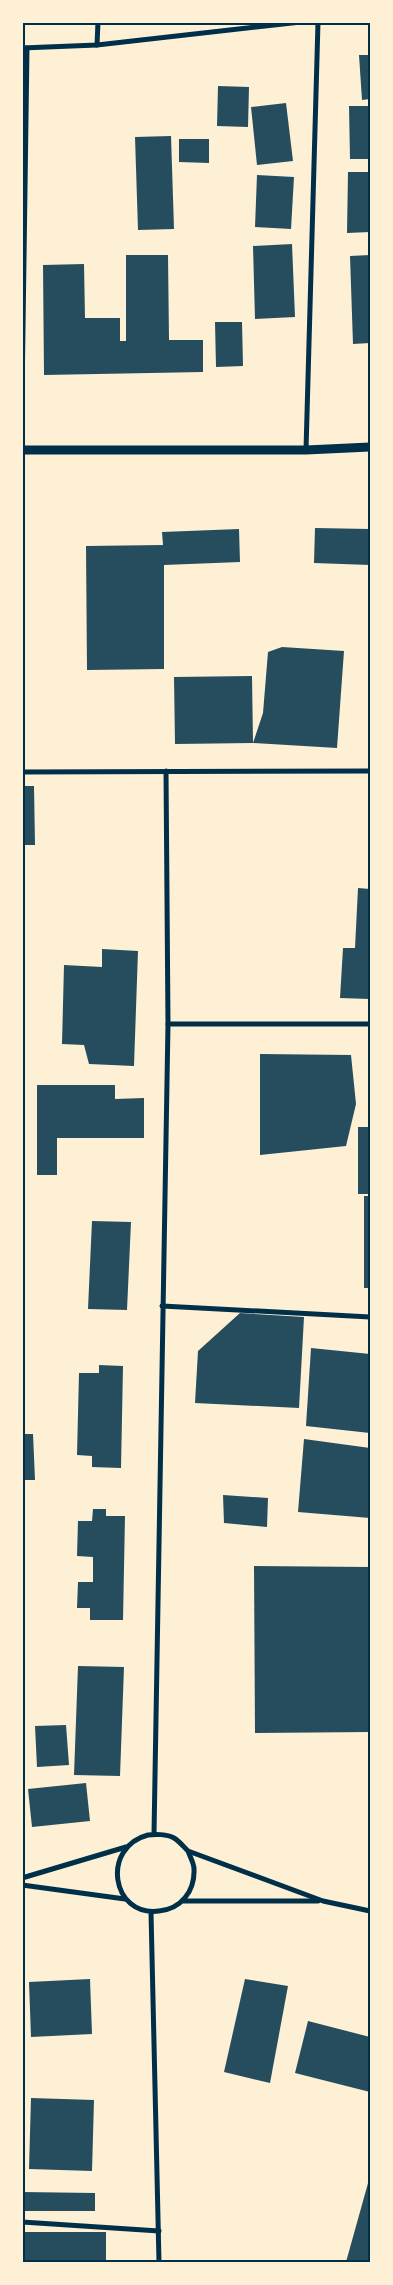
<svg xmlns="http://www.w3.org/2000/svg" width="393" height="2285" font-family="'DejaVu Sans',sans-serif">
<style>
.building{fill:#264d5e}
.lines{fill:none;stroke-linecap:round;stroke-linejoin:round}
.minor{stroke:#003049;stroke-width:5}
.tertiary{stroke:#003049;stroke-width:9}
.neatline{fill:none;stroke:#003049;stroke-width:2}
</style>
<rect width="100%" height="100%" fill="#fdf0d5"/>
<g class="building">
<polygon points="359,55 370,55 370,99 362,100"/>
<polygon points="218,86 249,87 248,127 217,126"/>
<polygon points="286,103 293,161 257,165 251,107"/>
<polygon points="349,106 370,106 370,159 350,159"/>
<polygon points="171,136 174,229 138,230 135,137"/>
<polygon points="179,139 209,139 209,163 179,162"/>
<polygon points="348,172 370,172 370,232 347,233"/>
<polygon points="257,175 294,177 291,229 255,227"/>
<polygon points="292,244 295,317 255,319 253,246"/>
<polygon points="126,255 168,255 169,340 203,340 203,372 44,375 43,265 84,264 85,318 120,318 120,341 126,341"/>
<polygon points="370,255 370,343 353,344 350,256"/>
<polygon points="215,322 242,322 243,366 216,367"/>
<polygon points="315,528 370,529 370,565 314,563"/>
<polygon points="239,529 240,562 164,565 164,669 87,670 86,546 163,545 162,532"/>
<polygon points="282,647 344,651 337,748 253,743 263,713 268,652"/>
<polygon points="252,676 253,743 175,744 174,677"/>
<polygon points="22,786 34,786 35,845 22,845"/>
<polygon points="358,888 370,889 370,999 340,998 343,948 355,948"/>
<polygon points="102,949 138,951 134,1066 89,1064 84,1045 62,1044 64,965 102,967"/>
<polygon points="260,1054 351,1055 356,1104 346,1146 260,1155"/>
<polygon points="37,1085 115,1085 115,1099 144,1098 144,1138 57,1138 57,1175 37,1175"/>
<rect x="358" y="1127" width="12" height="67"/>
<rect x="364" y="1196" width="6" height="92"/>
<polygon points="92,1221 131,1222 127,1310 88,1309"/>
<polygon points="240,1313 304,1317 299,1408 195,1403 198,1351"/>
<polygon points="311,1348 370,1354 370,1433 306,1426"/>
<polygon points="99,1365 123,1366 121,1468 92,1467 92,1456 77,1455 79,1373 99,1373"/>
<polygon points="22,1434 33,1434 35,1480 22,1480"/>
<polygon points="304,1439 370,1448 370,1518 298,1512"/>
<polygon points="223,1495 268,1498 267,1527 224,1523"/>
<polygon points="93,1509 106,1509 106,1516 125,1516 123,1620 90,1620 90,1608 77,1608 78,1582 93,1582 93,1557 77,1556 78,1521 92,1521"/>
<polygon points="254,1566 370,1567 370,1732 255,1733"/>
<polygon points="78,1666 124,1667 120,1776 74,1775"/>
<polygon points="66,1725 69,1765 37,1767 35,1726"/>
<polygon points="86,1783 90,1821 32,1827 28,1789"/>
<polygon points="90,1979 92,2034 31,2037 29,1982"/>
<polygon points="245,1979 288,1986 270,2083 224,2072"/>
<polygon points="308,2021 370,2037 370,2092 295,2073"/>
<polygon points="31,2098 94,2100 92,2171 29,2169"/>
<polygon points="370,2176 370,2262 346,2262"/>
<polygon points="22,2192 95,2193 95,2211 22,2211"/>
<polygon points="22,2232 106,2232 106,2260 46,2260 46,2262 22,2262"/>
</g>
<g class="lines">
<g class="minor">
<polyline points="97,45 98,22"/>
<polyline points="22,48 97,45 301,22"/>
<polyline points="22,398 27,48"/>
<polyline points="306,450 318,22"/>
<polyline points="22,772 370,771"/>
<polyline points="168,1024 370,1024"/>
<polyline points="162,1306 370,1317"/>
<polyline points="154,1834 168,1024 166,771"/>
<path d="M188,1851C190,1857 194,1863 194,1869C195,1891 181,1909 159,1911C111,1917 101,1847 148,1835C155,1834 167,1834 174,1838C179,1841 184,1847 188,1851L323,1901L370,1911"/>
<polyline points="22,1878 126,1847"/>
<polyline points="22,1885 125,1899"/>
<polyline points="183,1901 318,1901"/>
<polyline points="151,1912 159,2262"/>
<polyline points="22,2222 159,2231"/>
</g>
<polyline class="tertiary" points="22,450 306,450 370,447"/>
</g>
<rect width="393" height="2285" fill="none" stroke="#fdf0d5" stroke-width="48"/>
<rect x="24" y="24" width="345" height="2237" class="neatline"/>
</svg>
